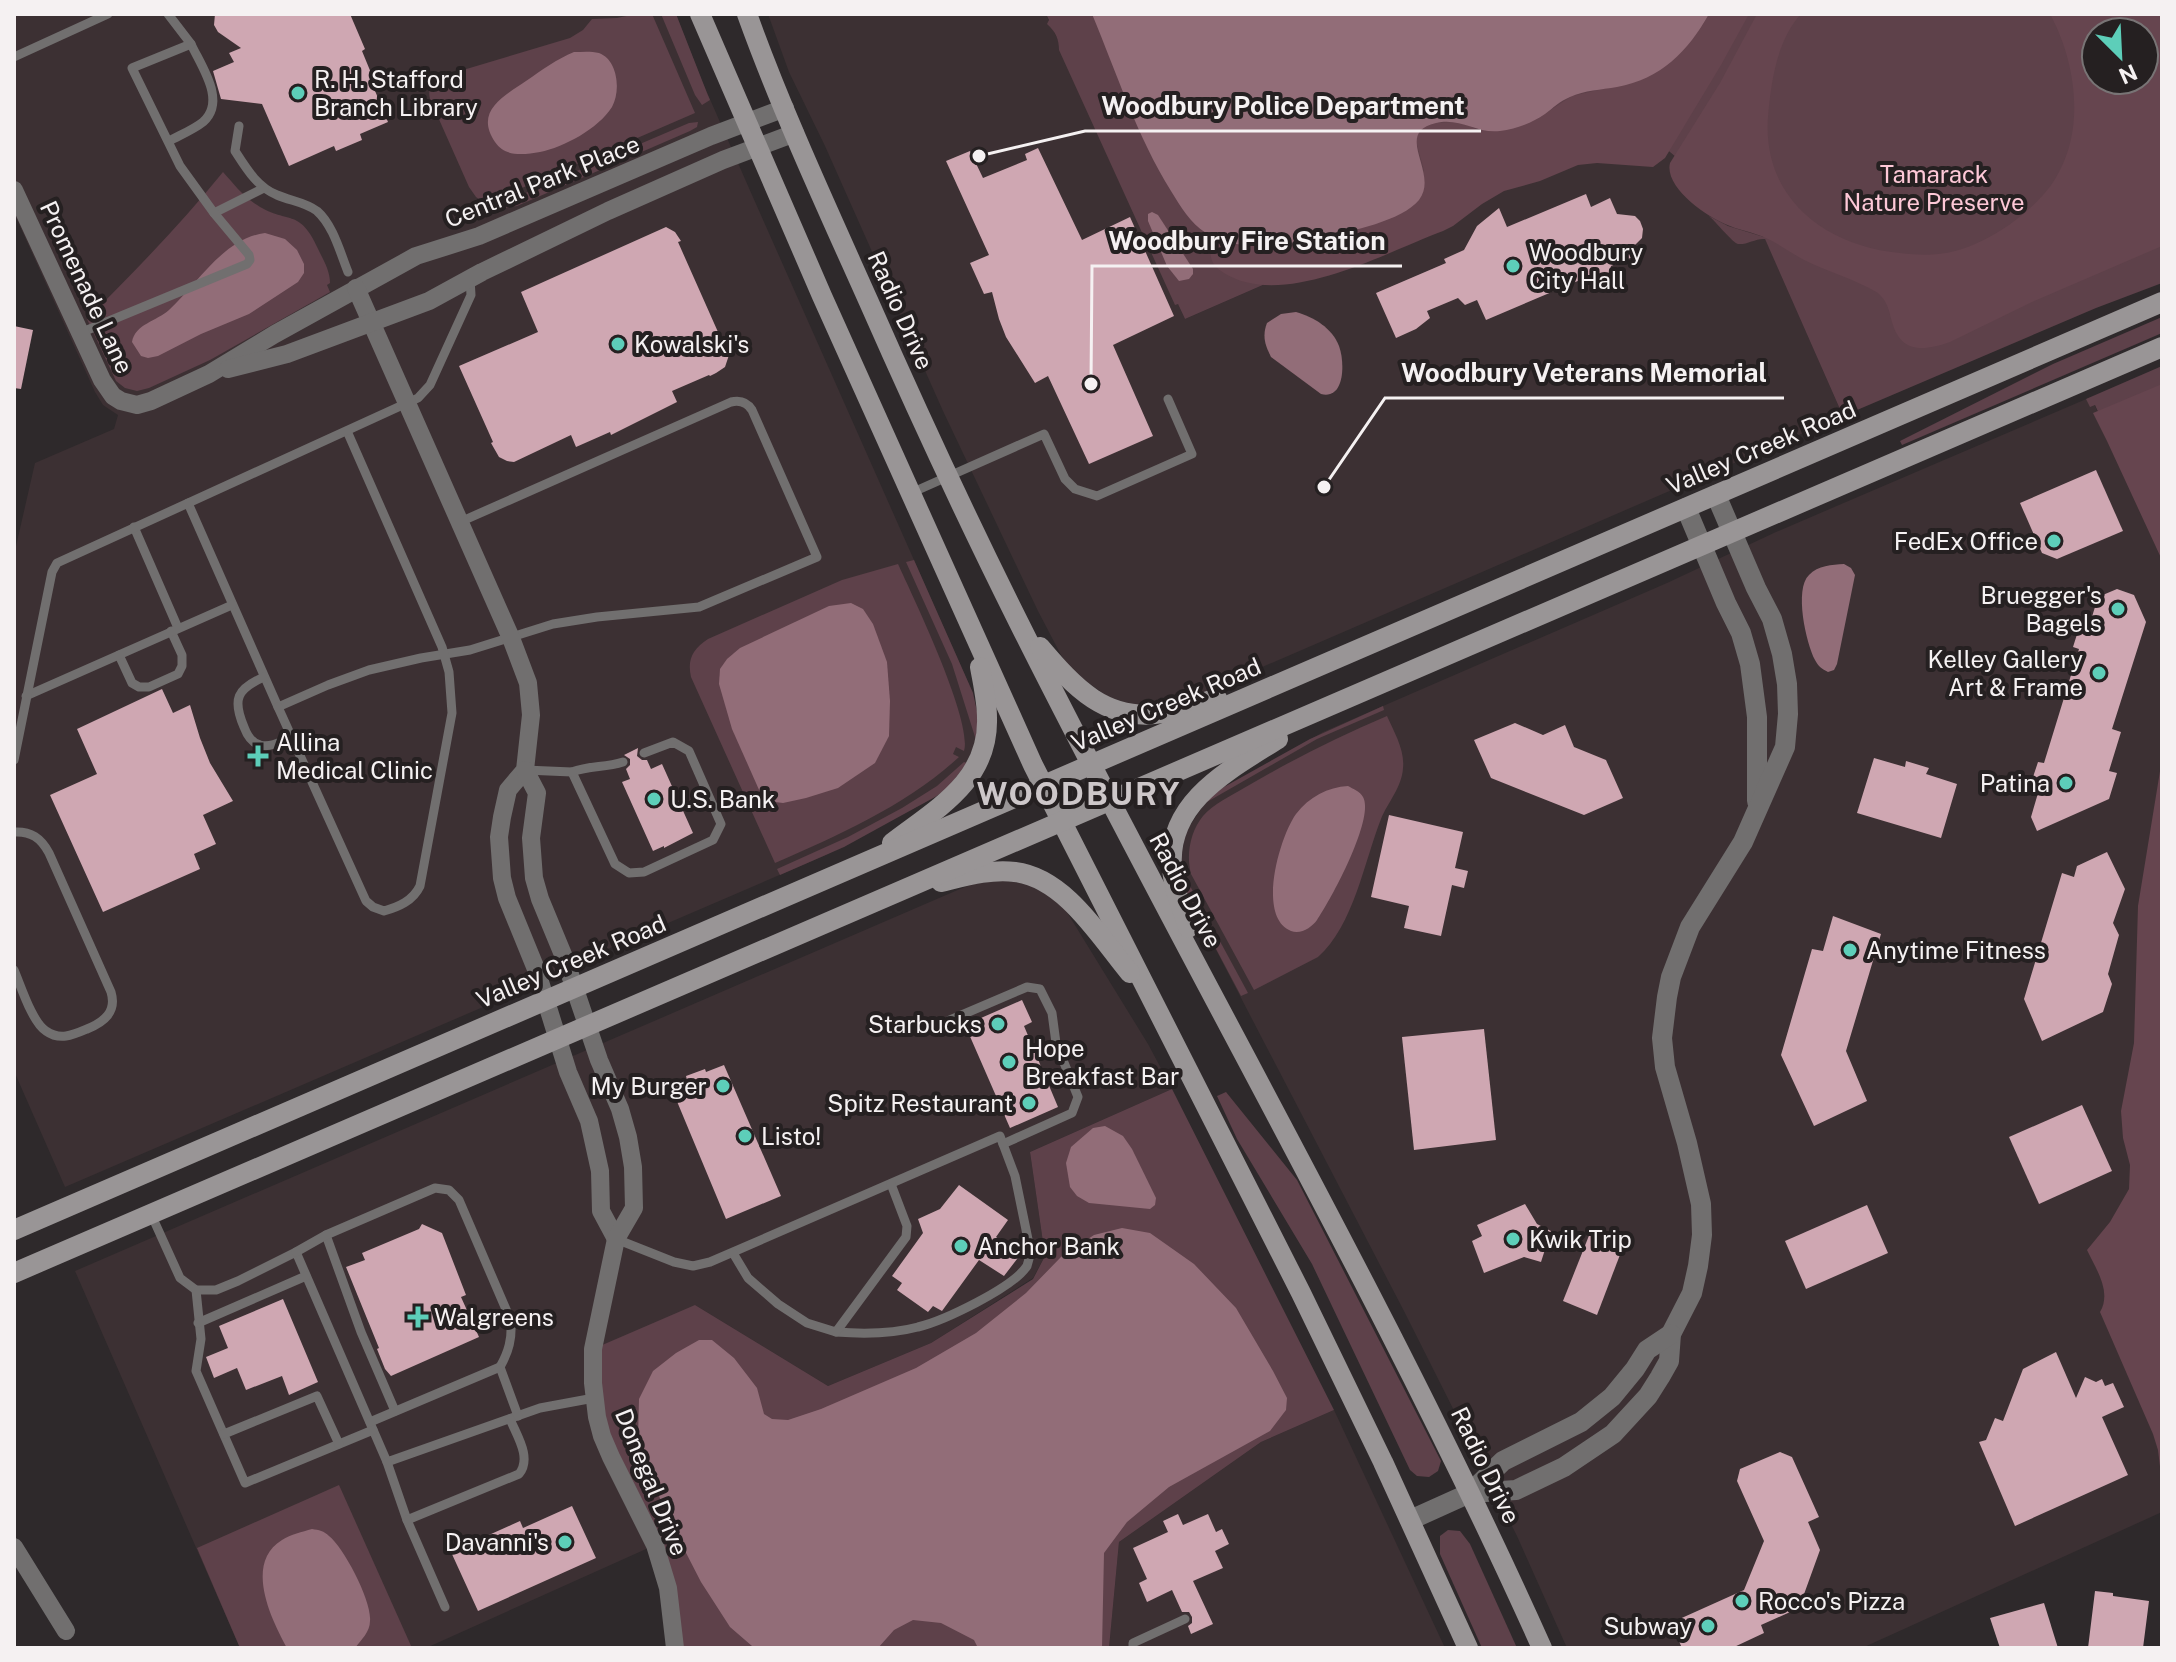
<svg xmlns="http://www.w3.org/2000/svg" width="2176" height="1662" font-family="'Public Sans',sans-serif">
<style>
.built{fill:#3c3033}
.green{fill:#5e414a;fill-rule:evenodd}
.forest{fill:#66454f;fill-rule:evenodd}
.water{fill:#926d78}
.building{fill:#cfa7b2}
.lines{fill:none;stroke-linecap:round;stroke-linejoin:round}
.service{stroke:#716f6f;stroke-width:9}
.minor{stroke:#716f6f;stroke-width:18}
.tertiary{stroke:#716f6f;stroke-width:20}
.secondary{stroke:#999596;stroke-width:20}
.poi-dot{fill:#5dceb9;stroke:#252021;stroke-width:3}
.labels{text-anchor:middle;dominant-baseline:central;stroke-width:8;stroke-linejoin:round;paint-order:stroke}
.poi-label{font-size:24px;fill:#f5f1f2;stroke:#252021;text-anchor:start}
.park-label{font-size:24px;fill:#fdc8d7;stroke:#252021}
.street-label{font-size:24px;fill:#f5f1f2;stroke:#252021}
.district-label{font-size:32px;font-weight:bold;letter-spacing:2px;fill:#cdc7c9;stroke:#252021}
.leader{fill:none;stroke:#f5f1f2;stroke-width:3}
.callout-dot{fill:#f5f1f2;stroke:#252021;stroke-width:3}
.callout-label{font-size:26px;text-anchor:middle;font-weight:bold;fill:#f5f1f2;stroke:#252021;stroke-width:8;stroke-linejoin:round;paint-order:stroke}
</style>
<rect width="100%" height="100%" fill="#2e292b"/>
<g class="built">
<polygon points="14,14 676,14 702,81 752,195 973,693 976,740 966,766 935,797 826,855 603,951 497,1001 65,1187 14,1071 14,555 35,463 114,429 118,415 103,405 95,392 14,213"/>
<polygon points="768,14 1046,14 1185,319 1635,123 1760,227 1843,416 1186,700 1167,705 1133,705 1108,697 1072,671 1061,655 1038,611 943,411 825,146 789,72"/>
<polygon points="2091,397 2162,555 2162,1198 2103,1285 2105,1299 2102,1310 2162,1445 2162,1512 1862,1648 1567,1648 1517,1536 1405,1313 1188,896 1184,886 1181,856 1186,832 1206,801 1323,732 1667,583 1776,532"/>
<polygon points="1001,880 1027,884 1048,894 1065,909 1148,1044 1172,1089 1030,1152 1045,1256 1033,1278 931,1343 828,1386 695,1305 655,1545 426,1648 240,1648 75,1271 960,889 973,884"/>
<polygon points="1334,1410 1445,1648 1109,1648 1119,1542 1261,1442"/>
</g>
<g class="green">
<path d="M636,14H652L695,113L485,204L476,197L469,187L430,99C427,87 433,80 443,76L570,38L583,30L592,19L617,18Z"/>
<polygon points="661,14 676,14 707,93 710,100 702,105 695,95"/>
<path d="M1046,14H2162V283L2096,308L1843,416L1765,239C1756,238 1747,245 1738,244C1733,243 1715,221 1709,216L1728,226L1764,237L1760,227L1635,123L1185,319L1178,304L1175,305L1059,50C1059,40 1056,32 1047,24L1049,20ZM2096,32H2144V80H2096Z"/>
<polygon points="698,122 697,127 690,131 517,206 505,208 493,207 689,123"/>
<path d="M223,172C233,183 242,195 254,203C288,227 299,204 320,253C325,263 330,272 330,283L327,285L330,292L210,360L149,388L137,391L125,388L116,381L87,319C134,272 181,224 223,172Z"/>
<polygon points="2162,317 2162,333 1902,445 1900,441 2053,364"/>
<polygon points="2162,366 2162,555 2095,405 2090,407 2086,399"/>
<polygon points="914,560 973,693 978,716 976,740 952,664 906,562"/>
<path d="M898,564C913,597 973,721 964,751L956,747L953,754L959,757C907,805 839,835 775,863L691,677C687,659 693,649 708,639L842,580Z"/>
<polygon points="1383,706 1384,710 1317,739 1207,802 1211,796 1224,787 1310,739"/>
<path d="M1387,716C1394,732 1405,750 1403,768C1402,787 1388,802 1381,819C1364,862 1354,925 1318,957L1254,990L1191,874C1186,855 1190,832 1203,816C1213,804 1231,796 1244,788C1290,761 1337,737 1387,716Z"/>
<polygon points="964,762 967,763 947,789 935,797 844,847 780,875 777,869 848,837 902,808 937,786"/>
<polygon points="1181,873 1183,873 1248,993 1241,996 1188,896"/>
<polygon points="1172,1089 1334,1410 1261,1442 1119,1542 1109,1648 675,1648 668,1588 611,1457 593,1349 695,1305 828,1386 931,1343 1033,1279 1045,1256 1030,1152"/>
<polygon points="1226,1092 1297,1180 1441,1461 1438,1471 1429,1477 1417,1476 1410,1470 1312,1264 1237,1139 1217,1096"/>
<polygon points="339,1485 412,1648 240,1648 197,1548"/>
<polygon points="1448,1530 1460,1531 1470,1544 1517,1648 1482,1648 1440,1554 1440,1536"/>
</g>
<g class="forest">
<path d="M1709,14H1749L1721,65L1665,158L1653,167L1597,163L1578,165L1540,181L1504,191L1482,204L1453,226L1443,231C1384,253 1283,310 1224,273C1214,267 1209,260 1211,248L1218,242L1250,245L1376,223L1405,211L1424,170L1416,141L1418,133L1424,127L1435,123L1453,122L1463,123L1478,130L1537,119L1572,96L1638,81L1667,65L1702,26Z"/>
<path d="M1757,14H1801C1777,40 1771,82 1768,117C1762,198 1825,246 1900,253C1918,255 1937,256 1955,251C1974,246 1993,236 2009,225C2028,211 2048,194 2059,172C2085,124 2075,60 2050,14H2162V246L2032,302L1950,342C1924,351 1901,354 1892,322C1889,311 1888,302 1878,293C1855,279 1828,272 1804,260C1791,253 1779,244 1766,238C1753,232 1738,230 1725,224C1706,216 1664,187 1670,163L1720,83ZM2096,32H2144V80H2096Z"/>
<polygon points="2162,384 2162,560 2107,441 2093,413"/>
<path d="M2162,759V1483L2158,1450L2153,1434L2100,1312C2112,1292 2096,1269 2087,1250L2110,1222L2129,1189L2130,1165L2123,1138L2121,1111L2134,1043L2138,906Z"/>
</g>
<g class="water">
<path d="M1092,14H1709C1688,51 1661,79 1617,87C1601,90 1585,90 1570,97C1560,101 1553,108 1545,114C1532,123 1516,129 1500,131C1477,134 1460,117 1436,123C1392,133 1440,173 1419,200C1402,221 1351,231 1324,237C1291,246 1236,253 1206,233C1190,223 1181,207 1171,191C1137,136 1117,74 1092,14Z"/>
<path d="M574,52C582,52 591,51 599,53C618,60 621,91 612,107C598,129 564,147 540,152C523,155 505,157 495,142C474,111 504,96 526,81C542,70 557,59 574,52Z"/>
<polygon points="1152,212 1158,215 1193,269 1193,274 1189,279 1179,281 1167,266 1148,221 1148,214"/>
<path d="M265,233L285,239L297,250L304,264V273L298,282L249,314L201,334L158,356L148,358L141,356L132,342C135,324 157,321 169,310C197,284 224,238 265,233Z"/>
<path d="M1296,312C1314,317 1332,328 1339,346C1345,362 1345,400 1321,394L1271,357C1265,345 1262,336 1267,323L1281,314Z"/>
<path d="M1844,564L1851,568L1855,575L1837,664L1834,670L1828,672C1822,669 1818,666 1815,660C1806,643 1794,589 1809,575C1818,565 1832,565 1844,564Z"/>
<polygon points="851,603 863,609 873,624 887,662 890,701 889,736 875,763 838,788 806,798 783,803 767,801 760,792 732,729 719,684 720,669 727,659 740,648 829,606"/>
<path d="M1348,786C1353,789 1360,791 1363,797C1375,818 1331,900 1317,920C1312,927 1301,935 1291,931C1256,917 1280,836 1296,814C1309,797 1328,787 1348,786Z"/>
<polygon points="1105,1126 1123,1136 1132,1149 1156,1198 1155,1205 1150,1209 1089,1203 1077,1196 1070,1187 1066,1163 1071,1147 1093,1128"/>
<polygon points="1122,1228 1150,1233 1194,1264 1236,1308 1273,1371 1287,1398 1286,1410 1270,1431 1169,1487 1127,1522 1104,1553 1102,1648 978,1648 974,1640 941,1623 913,1620 894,1630 878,1648 758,1648 752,1646 730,1627 701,1582 665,1512 638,1439 639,1399 653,1371 676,1353 699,1340 712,1340 734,1358 757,1388 764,1414 772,1419 788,1420 821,1409 916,1368 976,1333 1026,1293 1061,1257 1094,1235"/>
<path d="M312,1529C319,1530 324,1531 329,1536C344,1548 372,1601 370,1621C370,1632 361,1640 355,1648H287C271,1619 244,1563 282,1540C291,1534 302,1532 312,1529Z"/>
</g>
<g class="building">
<polygon points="215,14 350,14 365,49 362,51 376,85 373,86 388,122 360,134 362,140 336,151 334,146 289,166 262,104 221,99 213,71 234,62 229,53 241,48 218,32 214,25"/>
<polygon points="1038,148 1082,240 1130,217 1174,316 1113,345 1153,436 1089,464 1048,376 1035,383 1006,337 999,319 992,292 984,294 970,263 989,255 946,161 970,151 983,178 1027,160 1025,154"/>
<polygon points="1586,194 1591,207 1610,198 1617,214 1635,216 1640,221 1643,229 1642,238 1632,248 1635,256 1611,266 1607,287 1592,275 1486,320 1477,300 1465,305 1458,298 1427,311 1430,318 1416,329 1396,338 1376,293 1446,263 1444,259 1464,250 1477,226 1499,208 1507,227"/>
<polygon points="666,227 675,232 681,241 678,242 722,341 724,340 729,355 725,367 716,373 710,376 709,375 672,391 677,402 611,435 610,432 576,447 571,435 514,462 507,461 499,457 491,443 493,442 459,366 538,332 521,292"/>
<polygon points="14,326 33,330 21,389 14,388"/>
<polygon points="2096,470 2123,531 2057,559 2042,553 2020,503"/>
<polygon points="2117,589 2134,595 2146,622 2112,729 2121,732 2109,771 2117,773 2109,799 2037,831 2031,817 2041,783 2032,780 2038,762 2044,763 2079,649 2073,647 2079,628 2088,630 2098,597"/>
<polygon points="162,689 173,713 190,705 200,738 210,763 233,801 203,815 216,844 194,854 200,869 103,912 50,795 97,774 77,729"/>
<polygon points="1515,723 1543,735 1565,725 1574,747 1606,760 1623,798 1584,815 1491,778 1474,740"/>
<polygon points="638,748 637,756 642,760 647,760 651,769 662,764 693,833 664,848 664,846 653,851 622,782 630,779 626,769 630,765 630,759 624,755"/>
<polygon points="1874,758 1905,767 1906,761 1929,768 1926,774 1957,784 1941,838 1857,813"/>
<polygon points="1389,815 1463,832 1455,868 1468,871 1464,888 1452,885 1441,936 1404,928 1409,906 1371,897"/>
<polygon points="2107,852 2125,889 2113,923 2119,935 2108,974 2112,984 2103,1012 2042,1041 2024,999 2062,873 2074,877 2077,866"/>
<polygon points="1833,916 1881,934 1846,1051 1867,1101 1814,1126 1781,1055 1812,949 1823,951"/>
<polygon points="1022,1000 1032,1022 1024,1026 1058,1107 1010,1128 965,1025"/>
<polygon points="1484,1029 1496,1140 1414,1150 1402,1037"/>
<polygon points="724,1065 781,1196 726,1219 671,1087 687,1080 686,1076 705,1069 706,1072"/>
<polygon points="2082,1105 2112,1171 2039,1204 2009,1137"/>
<polygon points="959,1185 1008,1220 996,1237 1020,1255 1004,1276 979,1260 942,1311 933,1306 928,1312 897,1290 902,1283 892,1276 923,1233 918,1219 940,1209"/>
<polygon points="1525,1204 1537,1224 1551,1231 1541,1262 1524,1257 1484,1273 1472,1241 1482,1236 1477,1225"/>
<polygon points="1867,1205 1888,1253 1806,1289 1785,1241"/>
<polygon points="422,1224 442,1233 466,1295 461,1297 479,1337 391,1376 385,1369 377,1349 379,1348 346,1267 365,1260 362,1253 419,1229"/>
<polygon points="1592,1228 1626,1239 1597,1315 1563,1301"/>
<polygon points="283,1299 318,1382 289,1395 282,1376 246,1390 237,1368 214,1378 206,1357 228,1348 219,1326"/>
<polygon points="2056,1352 2076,1398 2085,1377 2096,1382 2102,1379 2105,1386 2113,1383 2124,1407 2102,1417 2128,1475 2015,1526 1979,1442 1986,1440 1995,1418 2003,1421 2023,1369"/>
<polygon points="1780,1452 1792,1457 1819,1517 1808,1522 1820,1550 1799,1608 1761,1625 1764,1633 1732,1648 1682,1648 1673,1628 1675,1621 1744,1590 1764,1541 1737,1481 1740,1469"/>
<polygon points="572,1506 596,1558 478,1611 451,1552 520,1521 523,1528"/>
<polygon points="1178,1514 1183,1525 1208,1514 1216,1532 1222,1529 1229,1544 1215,1551 1223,1568 1193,1581 1213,1624 1191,1634 1188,1626 1192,1623 1192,1617 1189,1612 1182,1612 1172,1590 1147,1602 1139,1583 1147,1579 1133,1548 1168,1532 1163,1521"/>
<polygon points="2095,1591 2113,1593 2113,1596 2149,1601 2143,1648 2088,1648"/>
<polygon points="2044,1603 2058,1648 2000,1648 1990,1618"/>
</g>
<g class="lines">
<g class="service">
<polyline points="14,57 108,14"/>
<path d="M239,126L235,151C246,168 257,187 277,195C291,201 305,202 317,211C333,225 340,252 348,272"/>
<path d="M169,141C180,135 193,130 203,122C227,101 201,66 191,44"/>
<polyline points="214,213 264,188"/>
<polyline points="80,333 247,264 250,260 249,255 214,213 180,166 132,68 191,44 168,14"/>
<polyline points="911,493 1044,434 1065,479 1075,489 1097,496 1192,454 1168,399"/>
<path d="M188,503L278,707L328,685L369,670L421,658L470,650L553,624L597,617L699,607L817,557L752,410C747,402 740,400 731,402L460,522"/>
<polyline points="134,527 178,628"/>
<polyline points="119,655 132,683 139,687 149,687 178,674 182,666 182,655 171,631"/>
<path d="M264,677C237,689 232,699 244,727C247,735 251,743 260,745C271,748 282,741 291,737"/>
<polyline points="26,696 232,605"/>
<path d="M278,707L366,901L373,907L384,911C398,907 413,901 420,886L452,713L449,672L442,647L347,431"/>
<polyline points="14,760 52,572 57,563 418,398 430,385 471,295 470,279"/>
<path d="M623,762C604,768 590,765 572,772L615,864L629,873L644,872L713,840L721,824L689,751L673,742L644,753"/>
<polyline points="525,770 572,772"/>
<path d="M14,832C31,831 41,838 49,853L111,992C117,1012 104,1022 87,1029C73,1035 60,1041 46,1031C32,1022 21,986 14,970"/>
<polyline points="950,1020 1027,987 1040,989 1052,1013 1056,1043 1078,1097 1072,1113 1003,1144"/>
<polyline points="151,1214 180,1278 196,1290 216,1290 238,1281 296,1252 387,1462 540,1408 594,1398"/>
<polyline points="326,1235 361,1332 395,1411"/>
<path d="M616,1239L674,1262L693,1266L710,1262L1000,1136L1015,1176L1031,1254C1030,1255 1027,1266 1027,1266C1013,1288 943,1321 918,1327C892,1334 862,1334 836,1332"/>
<path d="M296,1252L326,1235L435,1188L449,1190L459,1200L511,1321C512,1339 509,1351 500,1367L518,1416"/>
<polyline points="733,1253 748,1278 778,1304 807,1323 836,1332 906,1237 907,1226 891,1184"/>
<polyline points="196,1290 201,1339 196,1371 245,1483 373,1430"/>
<polyline points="198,1323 306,1276"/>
<polyline points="370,1422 500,1367"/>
<polyline points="224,1434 317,1396 339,1444"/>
<path d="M387,1462L407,1520L519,1474C532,1458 517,1436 510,1419"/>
<polyline points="407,1520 445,1607"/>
<polyline points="1133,1648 1133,1643 1185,1619"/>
</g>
<g class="minor">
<polyline points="14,190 102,380 113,396 121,401 137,405 151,401 209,374 275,334 416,256 479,236 711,136 785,108"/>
<polyline points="356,288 511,638 528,683 531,715 525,770 508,790 502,817 499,837 502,878 507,898 536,969 568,1072 589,1121 600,1171 601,1211 616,1239"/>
<polyline points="228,369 287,354 429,301 482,272 608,211 723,160 795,133"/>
<polyline points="525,770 537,793 531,838 534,878 540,899 564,957 599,1060 620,1109 628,1137 633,1167 634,1208 616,1239 593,1349 593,1383 597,1417 602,1436 611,1457 655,1545 668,1588 675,1648"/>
<polyline points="14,1547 66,1631"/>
</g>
<g class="tertiary">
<polyline points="1686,508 1726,603 1741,633 1750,664 1757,717 1757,801"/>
<polyline points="1470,1493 1516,1490 1564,1467 1613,1434 1648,1396 1660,1377 1669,1361 1671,1334 1692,1293 1698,1266 1702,1235 1701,1204 1687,1143 1665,1067 1662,1038 1667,997 1671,977 1690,927 1743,842 1785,747 1788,714 1787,684 1782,654 1772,619 1756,588 1716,495"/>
<polyline points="1410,1520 1470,1493 1503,1461 1581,1422 1612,1397 1635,1369 1647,1350 1671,1334"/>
</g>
<g class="secondary">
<polyline points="700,14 822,296 1033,765 1301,1293 1383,1462 1468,1648"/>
<path d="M747,14C782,111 826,206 868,300C916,409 966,517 1019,623C1190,966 1385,1298 1542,1648"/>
<path d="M1040,647C1074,687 1106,723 1164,713C1182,710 1200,704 1217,698"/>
<path d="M892,843C936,809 989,781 987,718C987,701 983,684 980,667"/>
<path d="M941,882C966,876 990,869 1015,872C1065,878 1100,937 1130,973"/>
<path d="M1188,928C1182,908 1173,888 1172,867C1167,801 1231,769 1278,739"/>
<polyline points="14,1230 2162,302"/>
<polyline points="14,1273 2162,347"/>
</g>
</g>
<g class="poi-dot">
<circle cx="298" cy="93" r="8"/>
<circle cx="1513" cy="266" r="8"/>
<circle cx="618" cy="344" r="8"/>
<circle cx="2054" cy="541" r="8"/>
<circle cx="2118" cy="609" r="8"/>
<circle cx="2099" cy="673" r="8"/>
<path d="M254 744h8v8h8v8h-8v8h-8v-8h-8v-8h8z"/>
<circle cx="2066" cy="783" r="8"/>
<circle cx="654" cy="799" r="8"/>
<circle cx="1850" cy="950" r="8"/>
<circle cx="998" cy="1024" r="8"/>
<circle cx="1009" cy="1062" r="8"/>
<circle cx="723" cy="1086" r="8"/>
<circle cx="1029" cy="1103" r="8"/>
<circle cx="745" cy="1136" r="8"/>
<circle cx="1513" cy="1239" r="8"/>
<circle cx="961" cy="1246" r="8"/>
<path d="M414 1305h8v8h8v8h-8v8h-8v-8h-8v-8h8z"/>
<circle cx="565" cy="1542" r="8"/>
<circle cx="1742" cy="1601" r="8"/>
<circle cx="1708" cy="1626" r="8"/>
</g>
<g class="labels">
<g class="poi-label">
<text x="314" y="79">R. H. Stafford<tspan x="314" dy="28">Branch Library</tspan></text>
<text x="1529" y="252">Woodbury<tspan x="1529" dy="28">City Hall</tspan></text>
<text x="634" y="344">Kowalski's</text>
<text x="2038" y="541" text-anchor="end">FedEx Office</text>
<text x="2102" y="595" text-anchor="end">Bruegger's<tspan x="2102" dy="28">Bagels</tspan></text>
<text x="2083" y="659" text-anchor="end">Kelley Gallery<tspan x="2083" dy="28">Art &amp; Frame</tspan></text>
<text x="276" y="742">Allina<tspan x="276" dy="28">Medical Clinic</tspan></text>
<text x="2050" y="783" text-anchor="end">Patina</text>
<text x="670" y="799">U.S. Bank</text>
<text x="1866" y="950">Anytime Fitness</text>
<text x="982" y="1024" text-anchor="end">Starbucks</text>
<text x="1025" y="1048">Hope<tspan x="1025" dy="28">Breakfast Bar</tspan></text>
<text x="707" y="1086" text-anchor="end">My Burger</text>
<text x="1013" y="1103" text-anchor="end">Spitz Restaurant</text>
<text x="761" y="1136">Listo!</text>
<text x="1529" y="1239">Kwik Trip</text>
<text x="977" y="1246">Anchor Bank</text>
<text x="434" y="1317">Walgreens</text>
<text x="549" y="1542" text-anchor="end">Davanni's</text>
<text x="1758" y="1601">Rocco's Pizza</text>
<text x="1692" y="1626" text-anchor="end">Subway</text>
</g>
<g class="park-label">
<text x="1934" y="174">Tamarack<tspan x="1934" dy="28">Nature Preserve</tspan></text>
</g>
<g class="street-label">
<text transform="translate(542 181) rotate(-22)">Central Park Place</text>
<text transform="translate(87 287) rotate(65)">Promenade Lane</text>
<text transform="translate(901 310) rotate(66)">Radio Drive</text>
<text transform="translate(1761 447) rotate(-23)">Valley Creek Road</text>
<text transform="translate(1166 704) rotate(-23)">Valley Creek Road</text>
<text transform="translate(1186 890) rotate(62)">Radio Drive</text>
<text transform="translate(571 961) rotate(-23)">Valley Creek Road</text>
<text transform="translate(1486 1465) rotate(64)">Radio Drive</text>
<text transform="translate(652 1482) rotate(68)">Donegal Drive</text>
</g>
<g class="district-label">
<text x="1079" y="793">WOODBURY</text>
</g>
</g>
<path class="leader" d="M979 156L1085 131H1481M1091 384L1092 266H1402M1324 487L1385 398H1784"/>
<g class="callout-dot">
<circle cx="979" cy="156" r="8"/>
<circle cx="1091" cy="384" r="8"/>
<circle cx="1324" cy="487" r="8"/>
</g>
<g class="callout-label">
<text x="1283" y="115">Woodbury Police Department</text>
<text x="1247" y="250">Woodbury Fire Station</text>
<text x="1584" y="382">Woodbury Veterans Memorial</text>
</g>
<rect width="2176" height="1662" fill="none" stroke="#f5f1f2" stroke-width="32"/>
<g transform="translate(2120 56) rotate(156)"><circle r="38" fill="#252021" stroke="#787475" stroke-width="2"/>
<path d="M0-6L14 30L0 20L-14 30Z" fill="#5dceb9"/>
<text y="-12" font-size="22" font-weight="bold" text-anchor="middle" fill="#f5f1f2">N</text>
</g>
</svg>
